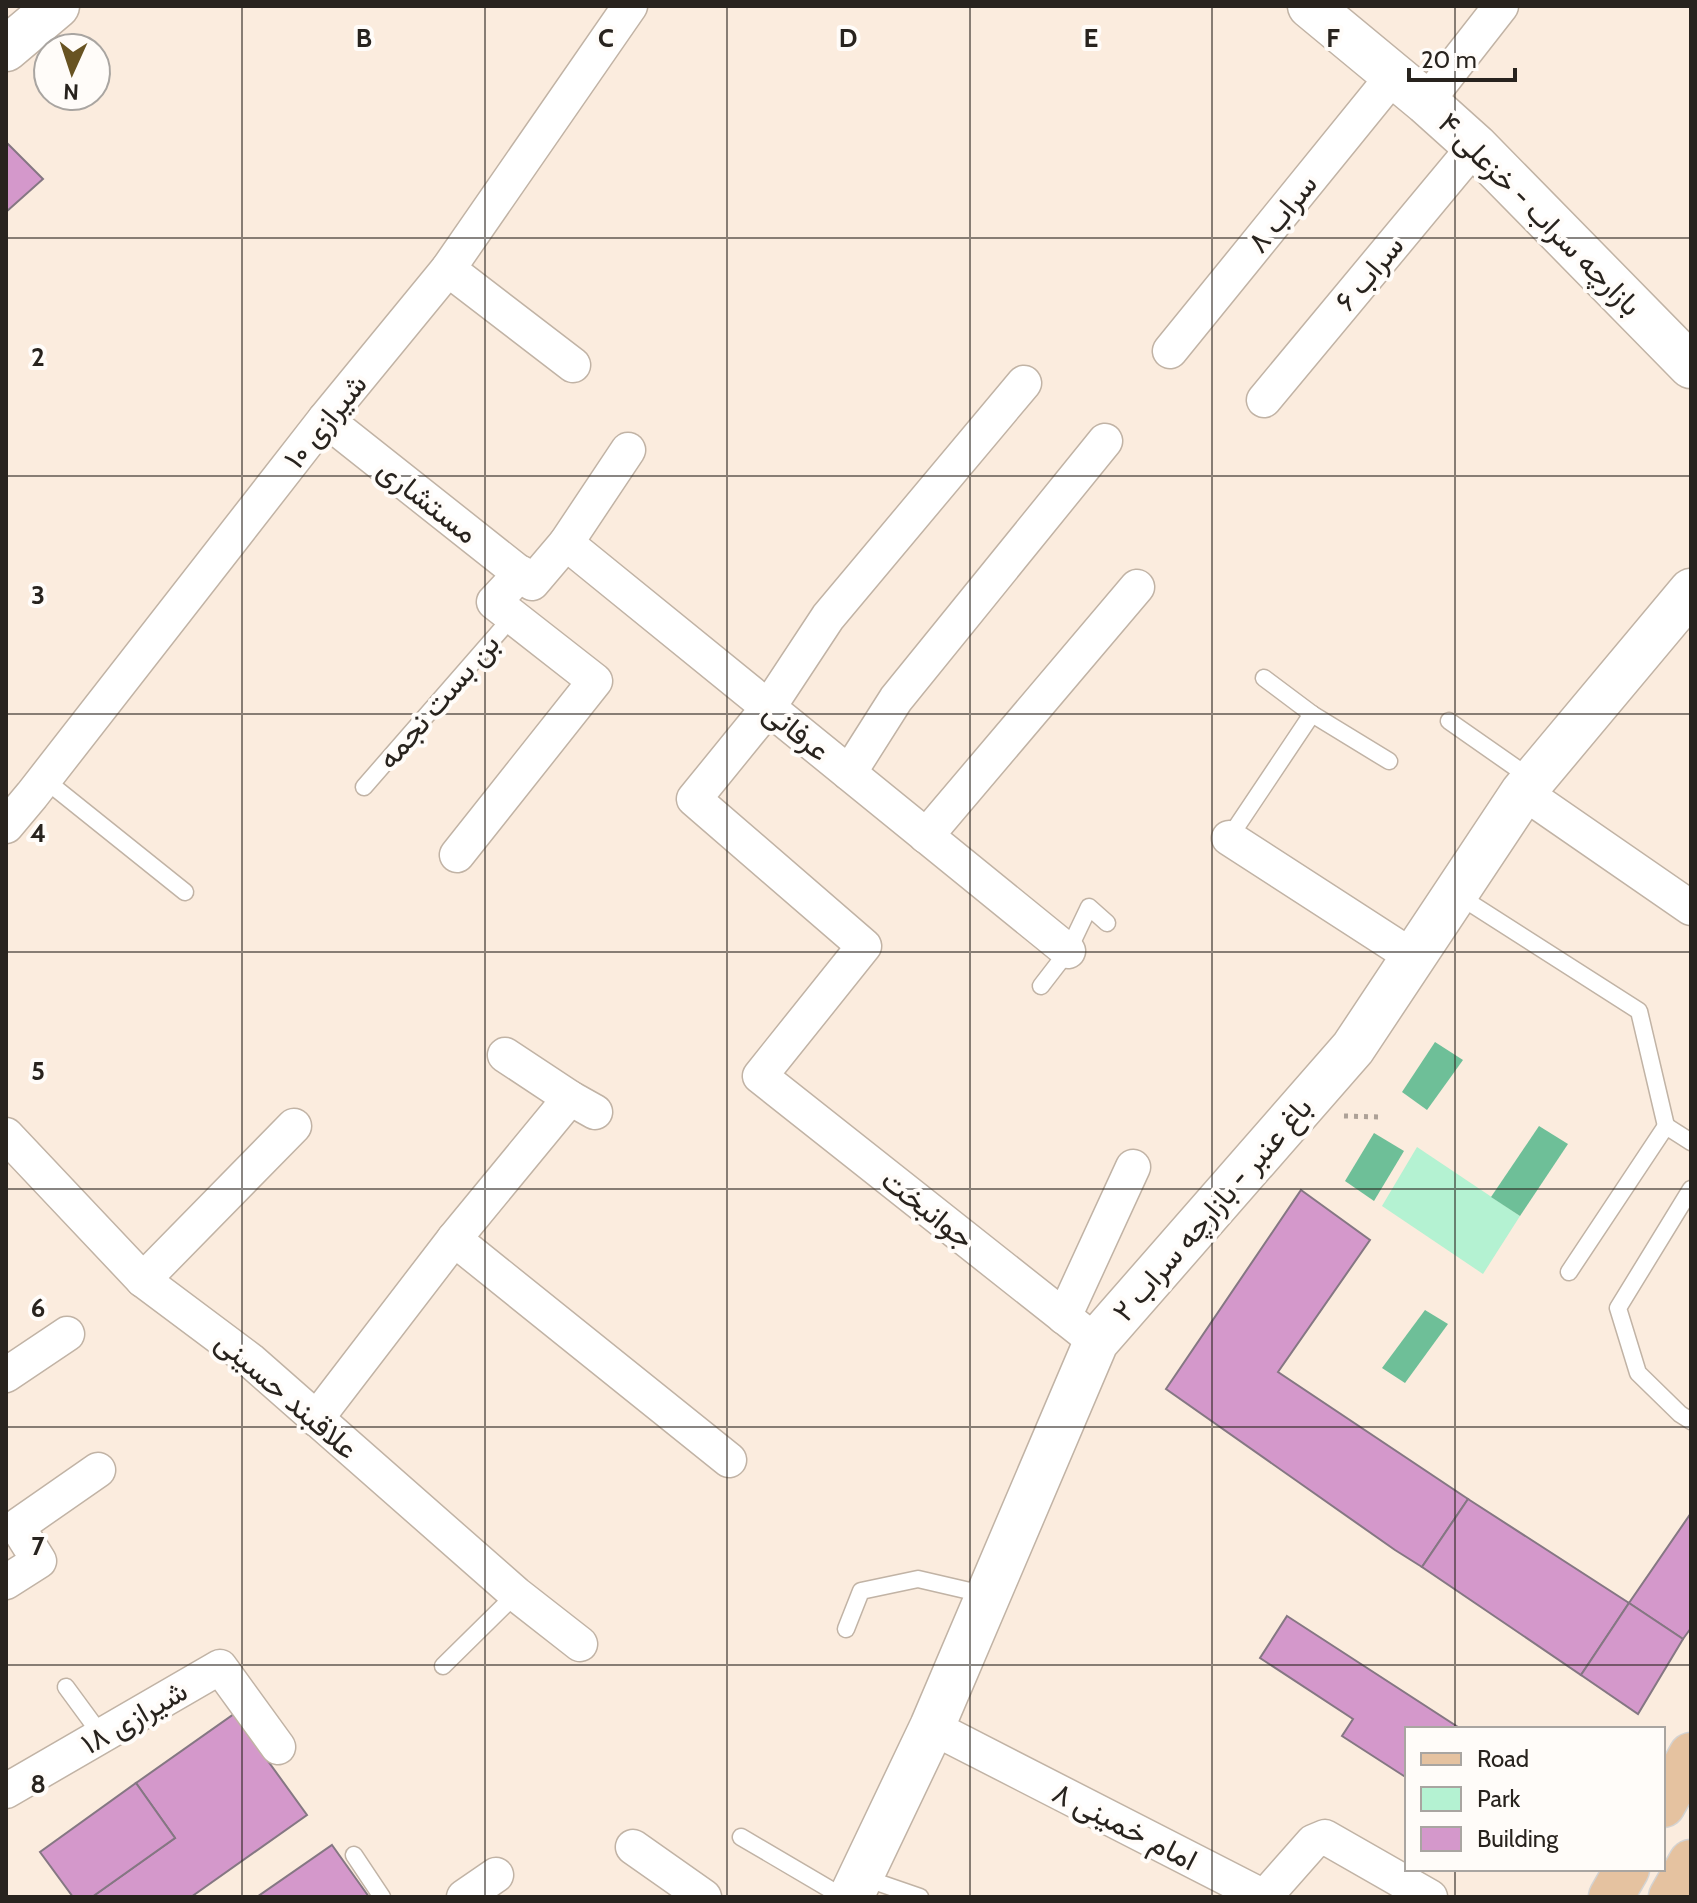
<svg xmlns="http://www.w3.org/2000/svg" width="1697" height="1903" font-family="Cabin,Vazirmatn,sans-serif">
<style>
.green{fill:#b4f2d2}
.forest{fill:#6ebf98}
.building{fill:#d498cb;stroke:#857783;stroke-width:2}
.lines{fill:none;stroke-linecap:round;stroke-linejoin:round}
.lane-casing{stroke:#c1b3a5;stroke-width:19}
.street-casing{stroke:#c1b3a5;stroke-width:37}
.secondary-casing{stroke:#c1b3a5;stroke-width:47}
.primary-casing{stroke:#d4d3d2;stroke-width:47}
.path{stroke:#ada197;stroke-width:5;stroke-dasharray:4 6;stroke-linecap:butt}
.lane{stroke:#fff;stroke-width:16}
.street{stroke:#fff;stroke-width:34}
.secondary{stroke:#fff;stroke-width:44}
.primary{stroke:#e5c2a0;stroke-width:44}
.grid{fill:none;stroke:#28231e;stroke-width:2;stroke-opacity:0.55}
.labels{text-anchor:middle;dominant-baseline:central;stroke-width:8;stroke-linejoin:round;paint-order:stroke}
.street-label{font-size:30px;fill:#28231e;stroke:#fffcf9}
.grid-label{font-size:26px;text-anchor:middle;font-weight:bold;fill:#28231e;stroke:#fffcf9;stroke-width:8;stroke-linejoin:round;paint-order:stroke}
</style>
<rect width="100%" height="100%" fill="#fbecde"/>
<polygon class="green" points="1417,1147 1520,1216 1483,1274 1382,1206"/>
<g class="forest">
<polygon points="1435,1042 1463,1060 1427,1110 1402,1092"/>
<polygon points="1539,1126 1568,1144 1520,1216 1491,1197"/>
<polygon points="1374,1133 1404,1151 1374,1201 1345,1181"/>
<polygon points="1425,1310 1448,1324 1405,1383 1382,1368"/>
</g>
<g class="building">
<polygon points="6,142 43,179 6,212"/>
<polygon points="1301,1190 1370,1240 1278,1372 1468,1499 1422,1567 1395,1550 1166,1389"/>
<polygon points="1468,1499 1629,1603 1581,1675 1422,1567"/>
<polygon points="1691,1513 1691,1628 1683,1639 1629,1603"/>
<polygon points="1629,1603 1683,1639 1638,1714 1581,1675"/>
<polygon points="1287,1616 1461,1729 1407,1729 1407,1778 1342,1736 1353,1719 1260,1658"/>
<polygon points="234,1714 307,1815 191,1897 92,1897 175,1838 136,1783"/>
<polygon points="136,1783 175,1838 92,1897 73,1897 40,1852"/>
<polygon points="332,1845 369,1897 257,1897"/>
</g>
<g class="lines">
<defs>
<g id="lane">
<polyline points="1264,678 1312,714 1389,761"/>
<polyline points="1449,721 1532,779"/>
<polyline points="44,779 185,892"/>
<polyline points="364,787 513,616"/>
<polyline points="1229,838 1312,714"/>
<polyline points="1456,894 1639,1011 1666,1126"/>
<polyline points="1041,986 1068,951 1089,907 1107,923"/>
<polyline points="1691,1189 1618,1308 1638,1373 1680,1414 1691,1421"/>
<polyline points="1569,1272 1666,1126 1691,1142"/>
<polyline points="846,1629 861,1591 918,1579 987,1595"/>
<polyline points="443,1666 516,1594"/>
<polyline points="66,1687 102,1736"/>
<polyline points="741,1837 843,1897"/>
<polyline points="354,1855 382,1897"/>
<polyline points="862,1877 920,1897"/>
</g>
<g id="street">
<polyline points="1426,102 1501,6"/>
<polyline points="448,269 573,365"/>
<polyline points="1170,351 1394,75"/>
<polyline points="1024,383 828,617 768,708 694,799 864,946 760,1076 1096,1342"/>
<polyline points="1264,400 1475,146"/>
<polyline points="325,419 532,583 566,543 1068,951"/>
<polyline points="566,543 628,450"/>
<polyline points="849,773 896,699 1105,441"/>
<polyline points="1523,792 1691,908"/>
<polyline points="6,826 32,795 325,419 448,269 630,6"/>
<polyline points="926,836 1137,587"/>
<polyline points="1229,838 1413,957"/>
<polyline points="457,855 595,681 494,602 521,573"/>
<polyline points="505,1055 570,1098 595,1112"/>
<polyline points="6,1135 143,1280 250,1360 516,1594 580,1644"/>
<polyline points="454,1239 729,1460"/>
<polyline points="143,1280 294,1126"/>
<polyline points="1064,1317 1133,1167"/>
<polyline points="6,1375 67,1334"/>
<polyline points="316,1419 454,1239 570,1098"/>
<polyline points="6,1582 39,1561 19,1529 19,1525 98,1470"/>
<polyline points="932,1727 1256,1893 1262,1894 1268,1893 1313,1842 1325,1837 1430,1897"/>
<polyline points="6,1791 220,1667 278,1747"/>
<polyline points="633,1847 704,1897"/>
<polyline points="464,1897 496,1875"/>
</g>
<g id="secondary">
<polyline points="1310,6 1426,102 1475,146 1691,366"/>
<polyline points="6,49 57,6"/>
<polyline points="851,1897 932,1727 1096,1342 1353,1048 1523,792 1691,591"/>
</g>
<g id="primary">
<polyline points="1663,1805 1691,1755"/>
<polyline points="1611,1897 1627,1869"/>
<polyline points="1671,1897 1691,1862"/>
</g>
</defs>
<use href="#lane" class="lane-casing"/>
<use href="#street" class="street-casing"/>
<use href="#secondary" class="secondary-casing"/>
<use href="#primary" class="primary-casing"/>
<polyline class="path" points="1344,1116 1381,1117"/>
<use href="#lane" class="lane"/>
<use href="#street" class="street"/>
<use href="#secondary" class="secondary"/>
<use href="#primary" class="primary"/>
</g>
<path class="grid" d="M242,6V1897M485,6V1897M727,6V1897M970,6V1897M1212,6V1897M1455,6V1729M6,238H1691M6,476H1691M6,714H1691M6,952H1691M6,1189H1691M6,1427H1691M6,1665H1691M1455,1869V1897"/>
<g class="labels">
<g class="street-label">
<text transform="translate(1282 213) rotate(-51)">سراب ۸</text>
<text transform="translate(1540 214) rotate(45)">بازارچه سراب - خزعلی ۴</text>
<text transform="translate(1369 273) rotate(-50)">سراب ۶</text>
<text transform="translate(325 421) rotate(-51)">شیرازی ۱۰</text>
<text transform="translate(428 501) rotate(38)">مستشاری</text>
<text transform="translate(438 701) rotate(-49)">بن بست نجمه</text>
<text transform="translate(797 731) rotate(39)">عرفانی</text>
<text transform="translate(928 1209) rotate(38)">جوانبخت</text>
<text transform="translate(1212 1209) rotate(-49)">باغ عنبر - بازارچه سراب ۲</text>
<text transform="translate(287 1395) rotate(41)">علاقبند حسینی</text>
<text transform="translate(134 1717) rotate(-30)">شیرازی ۱۸</text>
<text transform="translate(1125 1826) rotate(27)">امام خمینی ۸</text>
</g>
</g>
<g class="grid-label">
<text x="364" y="47">B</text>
<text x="606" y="47">C</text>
<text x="848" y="47">D</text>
<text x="1091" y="47">E</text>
<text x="1333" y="47">F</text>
<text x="38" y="366">2</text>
<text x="38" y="604">3</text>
<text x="38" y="842">4</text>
<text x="38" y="1080">5</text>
<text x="38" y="1317">6</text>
<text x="38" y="1555">7</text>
<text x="38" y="1793">8</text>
</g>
<rect width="1697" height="1903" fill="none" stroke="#28231e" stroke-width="16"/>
<rect x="1405" y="1727" width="260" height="144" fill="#fffcf9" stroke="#a9a5a1" stroke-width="2"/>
<rect x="1421" y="1753" width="40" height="12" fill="#e5c2a0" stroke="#a9a5a1" stroke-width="2"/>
<text x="1477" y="1767" font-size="24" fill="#28231e">Road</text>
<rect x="1421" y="1787" width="40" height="24" fill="#b4f2d2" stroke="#a9a5a1" stroke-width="2"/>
<text x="1477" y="1807" font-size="24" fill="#28231e">Park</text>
<rect x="1421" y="1827" width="40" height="24" fill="#d498cb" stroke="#a9a5a1" stroke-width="2"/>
<text x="1477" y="1847" font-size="24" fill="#28231e">Building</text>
<g transform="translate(72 72) rotate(183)"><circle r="38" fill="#fffcf9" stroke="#a9a5a1" stroke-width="2"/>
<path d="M0-6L14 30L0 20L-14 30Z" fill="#685322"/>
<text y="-12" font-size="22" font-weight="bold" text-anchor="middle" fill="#28231e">N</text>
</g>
<path d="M1409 68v12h106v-12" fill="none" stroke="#28231e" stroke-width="4"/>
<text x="1421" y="68" font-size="24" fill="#28231e" stroke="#fffcf9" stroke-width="6" paint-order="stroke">20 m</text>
</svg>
